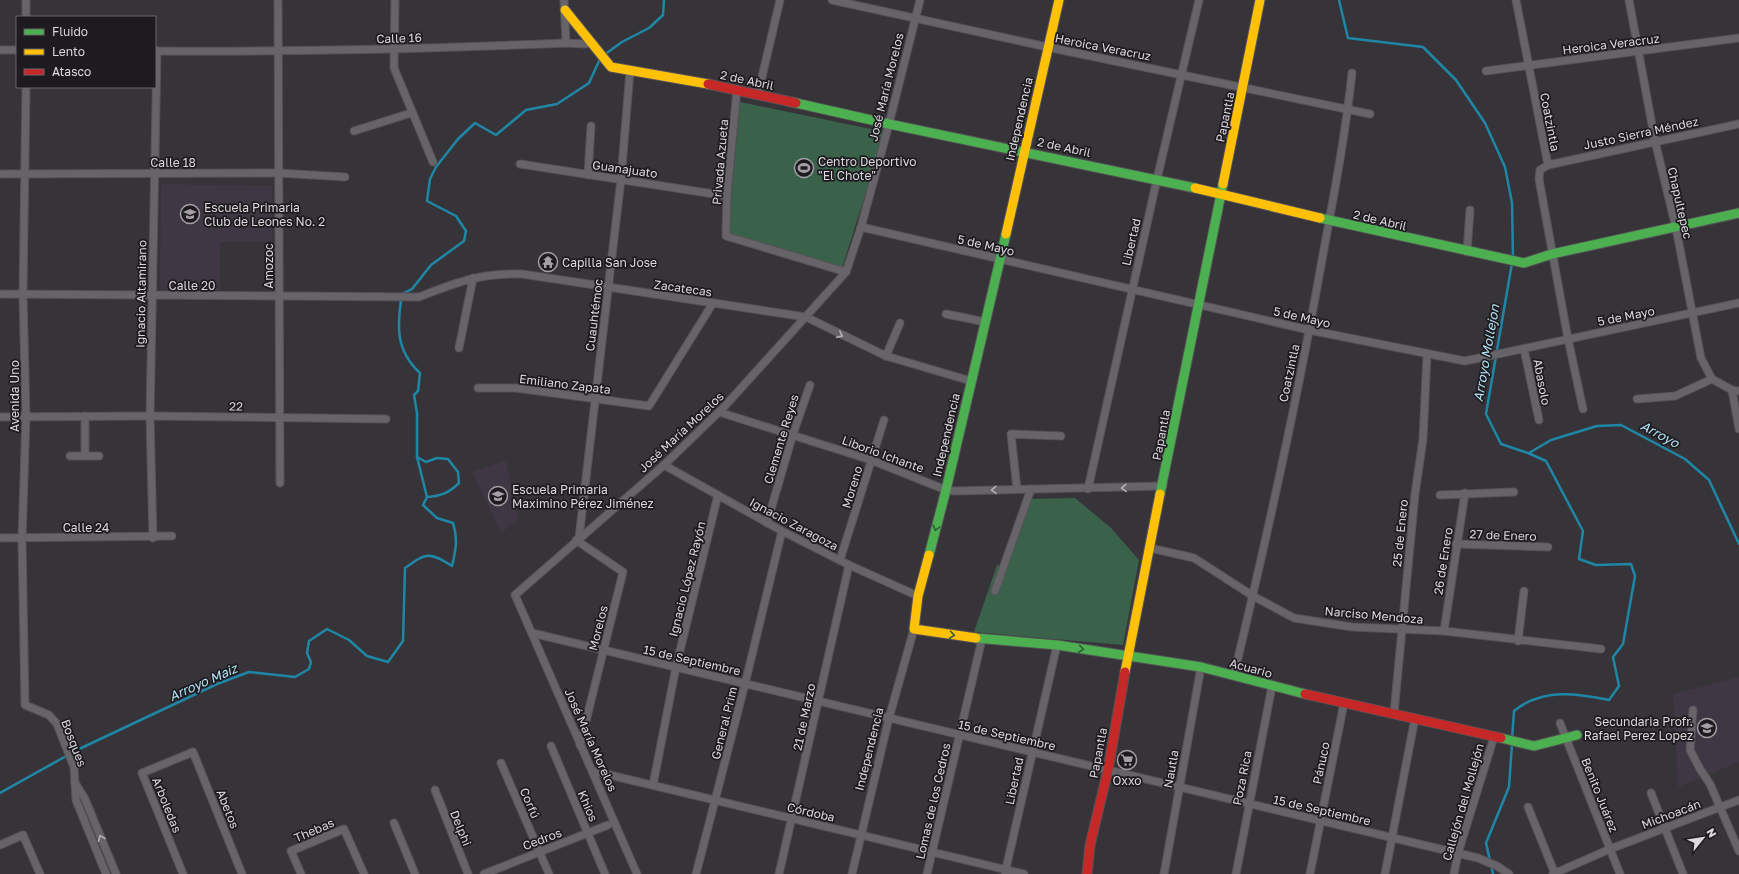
<svg xmlns="http://www.w3.org/2000/svg" width="1739" height="874" font-family="'Golos Text',sans-serif">
<style>
.built{fill:#3f3743}
.green{fill:#3a624b}
.lines{fill:none;stroke-linecap:round;stroke-linejoin:round}
.stream{stroke:#1f87a6;stroke-width:2.5}
.street-casing{stroke:#545256;stroke-width:9}
.fast-casing{stroke:#545256;stroke-width:11}
.slow-casing{stroke:#545256;stroke-width:11}
.jam-casing{stroke:#545256;stroke-width:11}
.street{stroke:#676469;stroke-width:7}
.fast{stroke:#4caf50;stroke-width:9}
.slow{stroke:#ffc107;stroke-width:9}
.jam{stroke:#c62828;stroke-width:9}
.oneway{stroke:#b4b0b6}
.oneway2{stroke:#325e35}
.labels{text-anchor:middle;dominant-baseline:central;stroke-width:3.5;stroke-linejoin:round;paint-order:stroke}
.street-label{font-size:12px;fill:#ddd9df;stroke:#1d1b1f}
.poi-label{font-size:12px;fill:#ddd9df;stroke:#1d1b1f;text-anchor:start}
.water-label{font-size:13px;font-style:italic;fill:#b1e0f3;stroke:#1d1b1f}
</style>
<rect width="100%" height="100%" fill="#373439"/>
<g class="built">
<polygon points="161,184 272,186 272,242 220,242 220,290 160,289"/>
<polygon points="506,461 518,520 501,533 472,472"/>
<polygon points="1739,677 1739,762 1678,787 1673,694"/>
</g>
<g class="green">
<polygon points="740,102 885,132 842,268 728,235"/>
<polygon points="1075,498 1111,528 1139,560 1123,645 974,632 997,565 1004,567 1027,499"/>
</g>
<g class="lines">
<g class="stream">
<polyline points="1339,0 1348,38 1423,47 1456,80 1485,123 1505,167 1512,203 1513,258"/>
<polyline points="604,55 622,42 649,28 663,15 664,0"/>
<path d="M1512,263L1486,414L1501,444L1528,453L1546,461L1583,531L1579,559L1596,565L1631,564L1635,576L1623,644L1613,657L1619,686L1609,700C1576,693 1542,688 1514,711L1512,739"/>
<polyline points="1529,453 1551,440 1597,426 1621,425 1685,459 1709,480 1739,544"/>
<path d="M417,457L426,462L437,458L448,459L458,472L459,483C449,493 441,496 427,497"/>
<path d="M0,793L77,750L217,684L249,672L295,677L309,669L311,662L307,653L309,641L327,629L349,640L367,656L388,662L403,641L405,568C426,553 429,551 452,566C456,550 458,538 453,523L437,518L423,505L427,497L417,457V413L414,395L418,391L420,373C395,350 397,325 402,294L412,289L431,265L464,241L466,231L456,216L427,201L430,179L436,167L458,139L475,123L496,135L526,110L557,104L589,83L600,59"/>
<polyline points="1493,874 1486,843 1509,787 1512,744"/>
</g>
<defs>
<g id="street">
<polyline points="26,0 26,17"/>
<polyline points="278,0 280,483"/>
<polyline points="395,0 394,68 433,162"/>
<polyline points="564,0 566,43"/>
<polyline points="832,0 1047,47 1370,114"/>
<polyline points="1516,0 1548,165"/>
<polyline points="1629,0 1655,141 1676,228 1701,358 1712,379 1732,390 1739,391"/>
<polyline points="0,50 17,50"/>
<path d="M155,51C292,52 429,49 566,43L586,44L590,42"/>
<polyline points="1486,71 1739,38"/>
<polyline points="26,87 23,294 26,417 22,539 25,705 49,715 57,724 74,767 76,800 106,874"/>
<polyline points="737,89 727,196 726,236 846,272"/>
<polyline points="758,94 780,0"/>
<polyline points="354,131 411,113"/>
<polyline points="520,164 727,196"/>
<polyline points="0,174 279,173 345,177"/>
<polyline points="588,175 591,126"/>
<polyline points="861,227 1309,330 1465,361 1739,303"/>
<polyline points="1467,252 1470,210"/>
<path d="M0,294L419,297C458,282 479,273 522,274L806,317L886,356L971,381"/>
<polyline points="946,314 986,322"/>
<polyline points="459,348 473,278"/>
<polyline points="1524,349 1539,420"/>
<polyline points="886,356 900,323"/>
<polyline points="478,388 516,388 649,406 713,303"/>
<polyline points="1732,390 1739,429"/>
<polyline points="1637,399 1675,396 1712,379"/>
<polyline points="1583,409 1568,339 1539,179 1540,170 1548,165 1739,124"/>
<polyline points="719,412 871,460 946,490 954,491 1163,486"/>
<polyline points="0,417 150,416 386,419"/>
<polyline points="85,455 85,416"/>
<polyline points="70,456 99,456"/>
<polyline points="664,465 782,531 849,565 918,596"/>
<polyline points="1017,489 1011,434 1061,436"/>
<polyline points="1088,489 1157,179 1199,0"/>
<polyline points="1440,495 1514,492"/>
<polyline points="767,523 793,434 810,385"/>
<polyline points="0,538 172,536"/>
<polyline points="153,538 150,416 157,51"/>
<polyline points="579,538 621,179 630,71"/>
<polyline points="576,540 623,572 580,745"/>
<polyline points="1456,544 1548,547"/>
<polyline points="1150,548 1194,558 1253,596 1294,618 1352,627 1444,631 1601,649"/>
<polyline points="840,560 884,420"/>
<polyline points="995,591 1031,489"/>
<polyline points="1444,631 1465,493"/>
<polyline points="532,633 1478,858 1497,866 1509,874"/>
<polyline points="1518,641 1524,591"/>
<path d="M1234,675C1266,541 1296,407 1320,271C1332,205 1345,139 1352,73"/>
<polyline points="1693,710 1690,750 1700,769 1710,784 1739,851"/>
<polyline points="1394,713 1415,494 1423,439 1427,355"/>
<polyline points="1560,723 1620,874"/>
<polyline points="551,746 605,874"/>
<polyline points="501,763 549,874"/>
<polyline points="593,771 1024,874"/>
<polyline points="75,783 85,799 116,874"/>
<polyline points="653,785 676,667 718,495"/>
<polyline points="435,790 468,874"/>
<polyline points="1651,793 1683,874"/>
<polyline points="1528,807 1555,874"/>
<polyline points="394,823 415,874"/>
<polyline points="0,845 23,835 40,874"/>
<polyline points="1005,873 1057,645"/>
<polyline points="183,874 142,773 193,752 242,874"/>
<polyline points="301,874 291,851 344,829 364,874"/>
<polyline points="484,874 608,825"/>
<polyline points="637,874 515,595 664,465 724,407 846,272 861,227 889,124 920,0"/>
<polyline points="696,874 745,684 782,531"/>
<polyline points="779,874 849,565"/>
<polyline points="852,874 889,718 914,629"/>
<polyline points="927,874 982,639"/>
<polyline points="1164,874 1201,667"/>
<polyline points="1236,874 1272,686"/>
<polyline points="1310,874 1344,703"/>
<polyline points="1385,874 1415,718"/>
<polyline points="1454,874 1458,853 1494,737"/>
<polyline points="1553,874 1610,849 1739,800"/>
</g>
<g id="fast">
<polyline points="796,103 889,124 1195,188"/>
<polyline points="1320,218 1524,263 1552,254 1739,213"/>
<polyline points="1160,494 1223,184"/>
<polyline points="929,555 946,490 1006,234"/>
<polyline points="976,638 1057,645 1201,667 1305,694"/>
<polyline points="1501,738 1534,746 1577,735"/>
</g>
<g id="slow">
<polyline points="565,10 611,67 708,84"/>
<polyline points="1223,184 1260,0"/>
<polyline points="1195,188 1320,218"/>
<polyline points="1006,234 1059,0"/>
<polyline points="929,555 918,596 914,629 976,638"/>
<polyline points="1125,672 1160,494"/>
</g>
<g id="jam">
<polyline points="708,84 796,103"/>
<polyline points="1305,694 1501,738"/>
<polyline points="1087,874 1090,845 1108,770 1125,672"/>
</g>
</defs>
<use href="#street" class="street-casing"/>
<use href="#fast" class="fast-casing"/>
<use href="#slow" class="slow-casing"/>
<use href="#jam" class="jam-casing"/>
<use href="#street" class="street"/>
<use href="#fast" class="fast"/>
<use href="#slow" class="slow"/>
<use href="#jam" class="jam"/>
</g>
<defs><path id="oneway-chevron" d="M-2-3.5L2.5 0L-2 3.5" fill="none" stroke-width="1.6" stroke-linecap="round" stroke-linejoin="round"/></defs>
<g class="oneway">
<use href="#oneway-chevron" transform="translate(840 335) rotate(27)"/>
<use href="#oneway-chevron" transform="translate(1124 488) rotate(178)"/>
<use href="#oneway-chevron" transform="translate(994 490) rotate(177)"/>
<use href="#oneway-chevron" transform="translate(101 838) rotate(-112)"/>
</g>
<g class="oneway2">
<use href="#oneway-chevron" transform="translate(936 528) rotate(105)"/>
<use href="#oneway-chevron" transform="translate(952 635) rotate(8)"/>
<use href="#oneway-chevron" transform="translate(1081 649) rotate(8)"/>
</g>
<defs>
<symbol id="stadium-ring" viewBox="-11 -11 22 22"><circle r="9.5" fill="#1d1b1f" stroke="#a39fa5" stroke-width="1.5"/><path d="M0-5a6.5 5 0 1 0 0 10a6.5 5 0 1 0 0-10ZM-3.5-1.8h7v3.6h-7Z" fill="#a39fa5"/></symbol>
<symbol id="school-ring" viewBox="-11 -11 22 22"><circle r="9.5" fill="#1d1b1f" stroke="#a39fa5" stroke-width="1.5"/><path d="M0-5L7-2L0 1L-7-2ZM-4 1L0 2.5L4 1V4Q0 6-4 4Z" fill="#a39fa5"/></symbol>
<symbol id="temple-ring" viewBox="-11 -11 22 22"><circle r="9.5" fill="#1d1b1f" stroke="#a39fa5" stroke-width="1.5"/><path d="M0-6L5-2H3V0L6.5 2.5H4V6H1.5V3h-3V6H-4V2.5H-6.5L-3 0V-2H-5Z" fill="#a39fa5"/></symbol>
<symbol id="supermarket-ring" viewBox="-11 -11 22 22"><circle r="9.5" fill="#1d1b1f" stroke="#a39fa5" stroke-width="1.5"/><path d="M-6-5.5h2.5l.6 2H6L4.5 2H-2.5L-4.4-4H-6ZM-1.5 3.2a1.3 1.3 0 1 0 .1 0ZM3 3.2a1.3 1.3 0 1 0 .1 0Z" fill="#a39fa5"/></symbol>
</defs>
<g fill-rule="evenodd">
<use href="#stadium-ring" x="793" y="157" width="22" height="22"/>
<use href="#school-ring" x="179" y="203" width="22" height="22"/>
<use href="#temple-ring" x="537" y="251" width="22" height="22"/>
<use href="#school-ring" x="487" y="485" width="22" height="22"/>
<use href="#school-ring" x="1696" y="717" width="22" height="22"/>
<use href="#supermarket-ring" x="1116" y="749" width="22" height="22"/>
</g>
<g class="labels">
<g class="street-label">
<text transform="translate(399 38) rotate(-2)">Calle 16</text>
<text transform="translate(1611 44) rotate(-7)">Heroica Veracruz</text>
<text transform="translate(1103 47) rotate(11)">Heroica Veracruz</text>
<text transform="translate(747 80) rotate(12)">2 de Abril</text>
<text transform="translate(886 87) rotate(-76)">José María Morelos</text>
<text transform="translate(1225 117) rotate(-78)">Papantla</text>
<text transform="translate(1019 119) rotate(-77)">Independencia</text>
<text transform="translate(1550 122) rotate(79)">Coatzintla</text>
<text transform="translate(1641 133) rotate(-12)">Justo Sierra Méndez</text>
<text transform="translate(1064 147) rotate(12)">2 de Abril</text>
<text x="173" y="162">Calle 18</text>
<text transform="translate(720 162) rotate(-85)">Privada Azueta</text>
<text transform="translate(625 169) rotate(8)">Guanajuato</text>
<text transform="translate(1680 203) rotate(77)">Chapultepec</text>
<text transform="translate(1380 220) rotate(13)">2 de Abril</text>
<text transform="translate(1131 242) rotate(-77)">Libertad</text>
<text transform="translate(986 245) rotate(13)">5 de Mayo</text>
<text transform="translate(268 266) rotate(-90)">Amozoc</text>
<text x="192" y="285">Calle 20</text>
<text transform="translate(683 288) rotate(8)">Zacatecas</text>
<text transform="translate(141 294) rotate(-89)">Ignacio Altamirano</text>
<text transform="translate(594 315) rotate(-83)">Cuauhtémoc</text>
<text transform="translate(1626 316) rotate(-11)">5 de Mayo</text>
<text transform="translate(1302 317) rotate(13)">5 de Mayo</text>
<text transform="translate(1289 373) rotate(-78)">Coatzintla</text>
<text transform="translate(1542 382) rotate(79)">Abasolo</text>
<text transform="translate(565 384) rotate(7)">Emiliano Zapata</text>
<text transform="translate(14 396) rotate(-90)">Avenida Uno</text>
<text transform="translate(236 406) rotate(1)">22</text>
<text transform="translate(681 432) rotate(-43)">José María Morelos</text>
<text transform="translate(946 435) rotate(-77)">Independencia</text>
<text transform="translate(1161 435) rotate(-79)">Papantla</text>
<text transform="translate(781 439) rotate(-73)">Clemente Reyes</text>
<text transform="translate(883 454) rotate(20)">Liborio Ichante</text>
<text transform="translate(852 487) rotate(-73)">Moreno</text>
<text transform="translate(794 524) rotate(28)">Ignacio Zaragoza</text>
<text x="86" y="527">Calle 24</text>
<text transform="translate(1400 533) rotate(-84)">25 de Enero</text>
<text transform="translate(1503 535) rotate(2)">27 de Enero</text>
<text transform="translate(1443 561) rotate(-81)">26 de Enero</text>
<text transform="translate(687 579) rotate(-76)">Ignacio López Rayón</text>
<text transform="translate(1374 615) rotate(5)">Narciso Mendoza</text>
<text transform="translate(598 628) rotate(-76)">Morelos</text>
<text transform="translate(692 660) rotate(13)">15 de Septiembre</text>
<text transform="translate(1251 668) rotate(15)">Acuario</text>
<text transform="translate(804 717) rotate(-78)">21 de Marzo</text>
<text transform="translate(724 723) rotate(-76)">General Prim</text>
<text transform="translate(1007 735) rotate(13)">15 de Septiembre</text>
<text transform="translate(591 740) rotate(66)">José María Morelos</text>
<text transform="translate(74 743) rotate(69)">Bosques</text>
<text transform="translate(869 749) rotate(-76)">Independencia</text>
<text transform="translate(1098 753) rotate(-79)">Papantla</text>
<text transform="translate(1321 763) rotate(-78)">Pánuco</text>
<text transform="translate(1171 769) rotate(-80)">Nautla</text>
<text transform="translate(1242 778) rotate(-79)">Poza Rica</text>
<text transform="translate(1014 781) rotate(-78)">Libertad</text>
<text transform="translate(1600 795) rotate(68)">Benito Juárez</text>
<text transform="translate(933 801) rotate(-77)">Lomas de los Cedros</text>
<text transform="translate(1463 802) rotate(-74)">Callejón del Mollejón</text>
<text transform="translate(530 803) rotate(67)">Corfú</text>
<text transform="translate(167 805) rotate(68)">Arboledas</text>
<text transform="translate(588 806) rotate(67)">Khios</text>
<text transform="translate(228 809) rotate(68)">Abetos</text>
<text transform="translate(1322 810) rotate(13)">15 de Septiembre</text>
<text transform="translate(811 812) rotate(13)">Córdoba</text>
<text transform="translate(1671 814) rotate(-21)">Michoacán</text>
<text transform="translate(461 828) rotate(68)">Delphi</text>
<text transform="translate(314 830) rotate(-23)">Thebas</text>
<text transform="translate(542 839) rotate(-21)">Cedros</text>
</g>
<g class="poi-label">
<text x="818" y="161">Centro Deportivo<tspan x="818" dy="14">"El Chote"</tspan></text>
<text x="204" y="207">Escuela Primaria<tspan x="204" dy="14">Club de Leones No. 2</tspan></text>
<text x="562" y="262">Capilla San Jose</text>
<text x="512" y="489">Escuela Primaria<tspan x="512" dy="14">Maximino Pérez Jiménez</tspan></text>
<text x="1693" y="721" text-anchor="end">Secundaria Profr.<tspan x="1693" dy="14">Rafael Perez Lopez</tspan></text>
<text x="1127" y="780" text-anchor="middle">Oxxo</text>
</g>
<g class="water-label">
<text transform="translate(1486 353) rotate(-80)">Arroyo Mollejon</text>
<text transform="translate(1660 434) rotate(28)">Arroyo</text>
<text transform="translate(203 682) rotate(-24)">Arroyo Maiz</text>
</g>
</g>
<rect x="16" y="16" width="140" height="72" fill="#1d1b1f" stroke="#6a676c"/>
<rect x="24" y="29" width="20" height="6" fill="#4caf50" stroke="#6a676c"/>
<text x="52" y="36" font-size="12" fill="#ddd9df">Fluido</text>
<rect x="24" y="49" width="20" height="6" fill="#ffc107" stroke="#6a676c"/>
<text x="52" y="56" font-size="12" fill="#ddd9df">Lento</text>
<rect x="24" y="69" width="20" height="6" fill="#c62828" stroke="#6a676c"/>
<text x="52" y="76" font-size="12" fill="#ddd9df">Atasco</text>
<g transform="translate(1703 838) rotate(60)" stroke="#1d1b1f" stroke-width="3" paint-order="stroke">
<path d="M0-3L7 15L0 10L-7 15Z" fill="#ddd9df"/>
<text y="-6" font-size="11" font-weight="bold" text-anchor="middle" fill="#ddd9df">N</text>
</g>
</svg>
